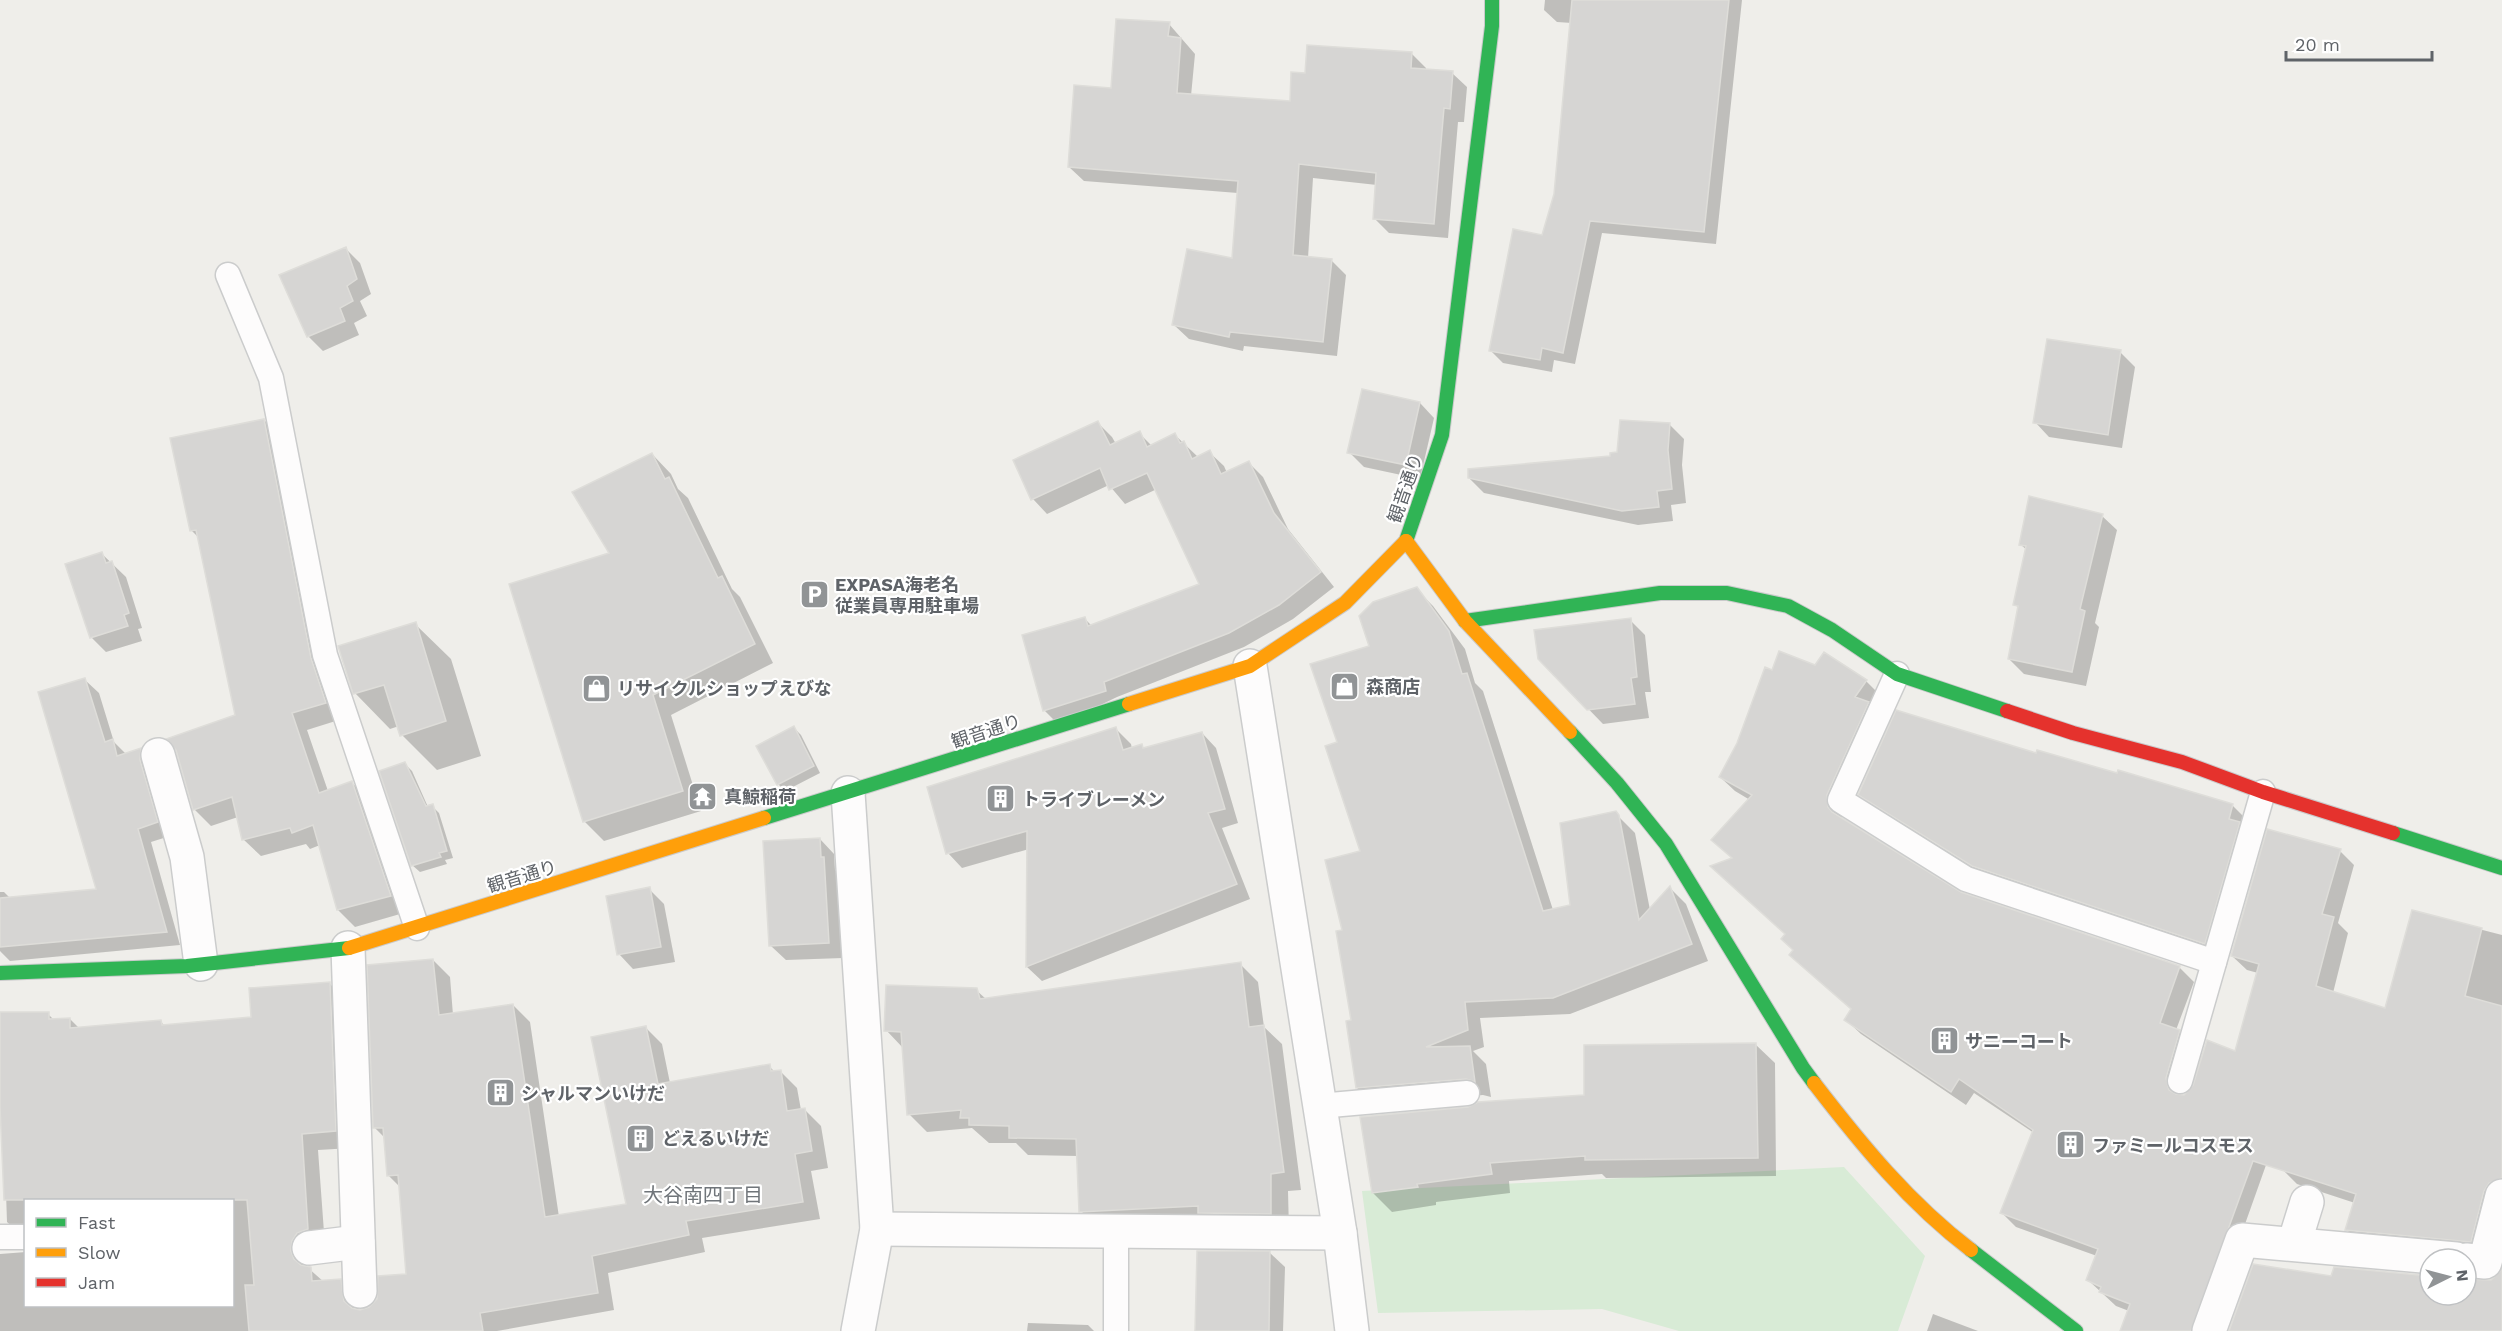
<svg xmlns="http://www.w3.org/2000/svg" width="2502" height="1331" font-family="'Work Sans','Noto Sans JP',sans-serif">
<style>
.green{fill:#d8ebd6}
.shadow{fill:#0003}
.building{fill:#d6d5d3;stroke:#deddd9;stroke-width:1.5}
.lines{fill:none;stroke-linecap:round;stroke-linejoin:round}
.lane-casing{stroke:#cbcccc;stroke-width:27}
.street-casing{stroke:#cbcccc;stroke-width:36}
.fast-casing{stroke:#cacacb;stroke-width:16}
.slow-casing{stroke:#cacacb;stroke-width:16}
.jam-casing{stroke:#cacacb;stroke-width:16}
.lane{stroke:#fdfcfc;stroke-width:24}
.street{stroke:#fdfcfc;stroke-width:33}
.fast{stroke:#30b455;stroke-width:14}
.slow{stroke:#ff9f0a;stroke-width:14}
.jam{stroke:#e5322d;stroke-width:14}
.labels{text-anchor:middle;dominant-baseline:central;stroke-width:4.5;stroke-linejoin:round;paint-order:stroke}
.street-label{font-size:18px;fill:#5f6368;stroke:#fff}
.poi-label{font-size:18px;font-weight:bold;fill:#5f6368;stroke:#fff;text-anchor:start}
.neighbourhood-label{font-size:20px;fill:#70757a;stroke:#fff}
</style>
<rect width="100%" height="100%" fill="#efeeea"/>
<polygon class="green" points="1844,1167 1925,1256 1898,1331 1679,1331 1602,1309 1378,1313 1362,1191"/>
<g class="shadow">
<polygon points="1545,0 1742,0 1716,244 1602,233 1575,364 1554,360 1552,372 1503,363 1490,350 1543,237 1555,194 1572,23 1557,22 1544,10"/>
<polygon points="1169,24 1195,54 1191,96 1291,103 1306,74 1411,53 1426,68 1426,71 1452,73 1467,87 1464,122 1458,122 1448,238 1389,233 1374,218 1377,185 1313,178 1308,258 1331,260 1346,275 1337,356 1244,346 1243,351 1189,339 1174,325 1233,259 1238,193 1084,181 1069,167 1113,89"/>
<polygon points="345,248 360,263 371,294 360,301 367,316 354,323 359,335 323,351 308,336"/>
<polygon points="2120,352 2135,367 2122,448 2049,437 2035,422"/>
<polygon points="1420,403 1434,418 1420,479 1364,467 1349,452"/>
<polygon points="264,420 281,437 342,719 307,730 328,791 352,783 369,799 407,912 355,927 338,910 320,845 310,849 306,844 261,856 244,840 238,817 211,826 194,809 237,716 199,538 191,530"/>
<polygon points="1098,423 1112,437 1116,444 1139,433 1152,446 1175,435 1198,457 1209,452 1224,466 1227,473 1248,462 1263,477 1288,529 1334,587 1293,619 1244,647 1117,697 1059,725 1044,710 1085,619 1092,626 1201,585 1157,489 1125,504 1109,485 1047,514 1033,499"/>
<polygon points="1669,424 1684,439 1682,465 1686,503 1671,505 1673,521 1638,525 1484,493 1469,478 1612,457"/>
<polygon points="652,454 671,474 678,489 688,498 732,589 740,597 773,663 671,715 701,811 604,841 585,822 511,585 611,554"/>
<polygon points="2102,516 2117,530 2095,623 2099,627 2086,686 2024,674 2009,659 2019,609 2015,604 2027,550 2021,545"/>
<polygon points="102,554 126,577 142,628 138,629 142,641 106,652 92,638 67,565"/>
<polygon points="1416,589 1433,606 1465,649 1475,683 1483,691 1553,910 1572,906 1615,813 1635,833 1650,910 1670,888 1686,904 1708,961 1570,1014 1480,1018 1484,1047 1473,1051 1486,1064 1491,1097 1483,1095 1374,1104 1357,1088 1344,931 1362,852 1339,743 1371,647"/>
<polygon points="1630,620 1645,635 1651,692 1645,692 1649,718 1603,724 1539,658"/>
<polygon points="415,624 451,659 481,756 437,770 402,735 399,726 390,729 355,693"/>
<polygon points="1816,667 1866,681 1880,695 1841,809 1842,818 1961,894 2179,967 2194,982 2176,1030 2194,1046 2181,1096 2185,1096 2236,1053 2258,973 2247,970 2232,956 2340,851 2354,865 2338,923 2348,933 2333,993 2386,1010 2413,912 2502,935 2502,1199 2485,1256 2361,1244 2347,1230 2355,1203 2297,1184 2282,1169 2271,1151 2207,1331 2132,1331 2129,1311 2116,1306 2088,1280 2097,1256 2016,1227 2001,1212 2034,1133 1974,1093 1966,1105 1861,1034 1846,1020 1853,1010 1791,955 1795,951 1786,934 1712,867 1733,859 1713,840 1750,800 1735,791 1720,777 1773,672"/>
<polygon points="85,680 99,693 114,742 126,754 141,749 154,763 170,836 151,842 180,945 10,961 0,951 0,892 4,892 11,899 98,891"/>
<polygon points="794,728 801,735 820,773 785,791 778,784"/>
<polygon points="1116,729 1131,744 1132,749 1141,746 1145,749 1202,733 1216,748 1238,823 1222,828 1250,899 1042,981 1027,967 1029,849 962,868 948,853"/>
<polygon points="2037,755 2232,805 2247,820 2219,957 1988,880 1875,809 1860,794"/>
<polygon points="405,764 412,771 428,807 432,806 439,813 453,858 445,860 447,864 420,872 412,865"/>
<polygon points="820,839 834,854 835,870 838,873 843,958 786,960 771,946"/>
<polygon points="649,889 664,904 675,962 633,969 619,954"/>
<polygon points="433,960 450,977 453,1015 513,1005 530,1022 559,1217 628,1205 645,1027 662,1044 670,1083 769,1066 775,1072 780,1071 797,1088 801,1110 804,1109 821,1126 828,1168 811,1171 820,1219 702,1238 705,1252 608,1273 614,1310 497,1331 0,1331 0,1254 26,1252 26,1306 232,1306 232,1200 26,1200 26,1239 7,1222 0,1013 48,1014 54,1020 70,1019 79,1028 160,1021 165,1026 253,1019 330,984 347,1001 352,1148 318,1150 325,1246 308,1257 307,1267 324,1282 340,1280 357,1297 359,1311 370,1308 408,1275 400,1187 388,1175 385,1138 375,1128"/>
<polygon points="1240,964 1258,982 1264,1027 1282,1044 1301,1190 1288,1191 1289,1231 1099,1229 1081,1211 1078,1156 1028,1155 1016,1143 989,1143 972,1128 927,1132 909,1114 904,1049 886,1030 976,990 986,999"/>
<polygon points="1755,1044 1775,1063 1776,1176 1606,1178 1602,1174 1509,1181 1510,1193 1436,1202 1436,1205 1392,1212 1373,1193"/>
<polygon points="1270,1253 1285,1267 1283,1331 1197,1331"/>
<polygon points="1933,1314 1978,1331 1927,1331"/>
<polygon points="1028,1323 1088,1325 1094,1331 1027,1331"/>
</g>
<g class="building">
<polygon points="1572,0 1729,0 1704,232 1590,221 1563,353 1542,348 1540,360 1489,351 1513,229 1542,235 1554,194"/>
<polygon points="1116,19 1170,22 1168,36 1181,38 1177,93 1290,101 1291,72 1305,73 1307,45 1412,52 1411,68 1453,71 1450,109 1444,108 1434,224 1373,219 1376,173 1299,164 1293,255 1332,259 1323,342 1230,332 1229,337 1172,325 1187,249 1232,258 1238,181 1068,167 1074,85 1111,88"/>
<polygon points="346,247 357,279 347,286 353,301 340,308 345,321 307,337 279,275"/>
<polygon points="2047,339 2121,350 2108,435 2033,423"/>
<polygon points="1362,389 1420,402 1406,465 1347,453"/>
<polygon points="264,419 311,658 326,703 292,713 319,793 352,781 391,896 337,910 313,825 292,833 290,828 242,840 232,797 193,810 176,750 166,739 235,715 196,530 190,531 170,438"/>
<polygon points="1620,420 1670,423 1668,450 1672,489 1657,491 1659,507 1622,511 1468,478 1468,469 1610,456 1610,453 1617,452"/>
<polygon points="1098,421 1110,445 1140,431 1147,447 1175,433 1180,443 1184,441 1192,459 1210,450 1221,474 1249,461 1274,513 1321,572 1279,605 1229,633 1104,682 1106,691 1043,711 1022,635 1085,617 1088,626 1199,584 1147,473 1109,490 1100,468 1031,500 1013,460"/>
<polygon points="652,453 665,479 669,477 718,578 722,576 755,644 653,695 683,791 583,822 509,584 609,553 572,492"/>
<polygon points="2029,496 2103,514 2080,609 2085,611 2072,672 2008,659 2018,606 2013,605 2026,546 2019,545"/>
<polygon points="102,552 106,563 112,561 129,613 124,615 128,626 90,638 65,564"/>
<polygon points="1417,587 1449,631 1462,674 1467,673 1543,911 1570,905 1560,823 1616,811 1619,815 1639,920 1670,886 1692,944 1553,998 1465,1002 1468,1030 1426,1047 1470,1046 1475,1082 1466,1079 1356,1088 1346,1021 1351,1020 1336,931 1342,930 1325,860 1360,851 1325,746 1337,742 1310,664 1369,646 1359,616 1373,602"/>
<polygon points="1631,618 1637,677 1631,678 1635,704 1587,710 1538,659 1534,630"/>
<polygon points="416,622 446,721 400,736 384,685 353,694 338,646"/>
<polygon points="1779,651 1815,665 1824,652 1867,680 1855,697 1869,702 1827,795 1828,807 1832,812 1961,892 2180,966 2160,1023 2180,1030 2166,1078 2169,1090 2176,1094 2184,1095 2193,1085 2207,1040 2235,1051 2259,964 2231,956 2267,829 2341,849 2322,914 2334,917 2316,986 2385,1008 2412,910 2482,928 2465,996 2502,1006 2502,1178 2489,1183 2484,1191 2471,1242 2345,1230 2356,1194 2253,1161 2191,1331 2120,1331 2130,1304 2099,1292 2101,1287 2086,1280 2098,1249 2000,1213 2033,1130 1959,1079 1951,1092 1844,1020 1851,1009 1789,955 1793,950 1781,939 1785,934 1710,866 1732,858 1711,840 1752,795 1719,777 1737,743 1765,667 1772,670"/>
<polygon points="85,678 105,742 113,739 117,756 141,748 140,760 158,822 138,829 167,932 0,947 0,898 96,889 38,692"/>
<polygon points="1896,710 2036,753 2037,750 2117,773 2118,770 2233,804 2229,819 2240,822 2205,944 1972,866 1858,795"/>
<polygon points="794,726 814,766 777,785 756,746"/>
<polygon points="1116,727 1123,750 1142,744 1143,748 1202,732 1225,809 1208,813 1237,884 1026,967 1027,831 946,854 927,787"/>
<polygon points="405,762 426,806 433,804 447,851 439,853 441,857 411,866 379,771"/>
<polygon points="820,838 821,857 824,857 829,943 769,946 763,841"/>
<polygon points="650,887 661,947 617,955 606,896"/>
<polygon points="433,959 439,1015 513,1004 545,1217 626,1204 591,1037 646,1026 658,1084 770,1064 771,1071 781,1070 787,1111 805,1108 812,1151 795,1154 803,1202 686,1221 689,1235 592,1256 598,1293 480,1313 483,1331 249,1331 245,1285 254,1285 247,1200 4,1200 0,1107 0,1012 49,1012 49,1019 70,1018 70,1028 161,1020 162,1025 251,1017 249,988 330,982 336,1131 302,1134 308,1229 297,1233 292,1241 291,1251 294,1259 301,1265 311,1267 312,1281 341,1279 344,1301 352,1308 360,1310 369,1307 377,1299 378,1276 406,1274 398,1175 387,1176 383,1128 373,1128 367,965"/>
<polygon points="1241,962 1249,1027 1264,1025 1284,1172 1271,1174 1271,1214 1198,1213 1198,1206 1079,1212 1076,1139 1009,1138 1009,1126 969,1125 969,1118 960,1118 961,1110 907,1115 901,1032 884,1031 886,985 977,988 980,999"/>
<polygon points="1756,1043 1758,1158 1585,1160 1585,1156 1490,1163 1492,1174 1417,1184 1418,1187 1372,1193 1360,1117 1468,1107 1478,1102 1584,1095 1584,1045"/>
<polygon points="1197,1251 1270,1251 1269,1331 1195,1331"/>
<polygon points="2253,1264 2331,1276 2334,1267 2430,1276 2430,1295 2466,1295 2466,1279 2491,1280 2502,1269 2502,1331 2229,1331"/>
</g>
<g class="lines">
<defs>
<g id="lane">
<polyline points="228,275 271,378 325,655 417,928"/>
<polyline points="1897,674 1840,800 1966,879 2214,962"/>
<polyline points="2180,1081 2263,792"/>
<polyline points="1319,1106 1467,1093"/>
<polyline points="0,1237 26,1237"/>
<polyline points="1116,1331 1116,1232"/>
</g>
<g id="street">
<polyline points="1250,666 1340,1233 1352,1331"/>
<polyline points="158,755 187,857 201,964"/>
<polyline points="848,793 877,1229 858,1331"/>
<polyline points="348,948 360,1291"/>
<polyline points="877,1229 1340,1233"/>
<polyline points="2294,1244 2307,1202"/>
<polyline points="309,1248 358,1242"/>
<polyline points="2466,1260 2485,1262 2502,1196"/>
<polyline points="2209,1331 2242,1240 2456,1259"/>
</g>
<g id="fast">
<polyline points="1406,541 1442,435 1492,26 1492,0"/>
<polyline points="1465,621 1660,593 1727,593 1788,606 1832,630 1897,674 2007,711"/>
<polyline points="1570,732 1617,783 1666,844 1803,1068 1814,1083"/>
<polyline points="764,818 1129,704"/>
<polyline points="2393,833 2502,868"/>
<polyline points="0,973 187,966 349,948"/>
<polyline points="1971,1250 2076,1331"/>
</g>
<g id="slow">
<polyline points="1406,541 1465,621 1570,732"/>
<polyline points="1129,704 1250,666 1345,603 1406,541"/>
<polyline points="349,948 764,818"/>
<path d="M1814,1083C1861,1144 1909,1203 1971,1250"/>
</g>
<polyline id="jam" points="2007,711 2073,733 2182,762 2263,792 2393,833"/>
</defs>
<use href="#lane" class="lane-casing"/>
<use href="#street" class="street-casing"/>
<use href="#fast" class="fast-casing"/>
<use href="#slow" class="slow-casing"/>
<use href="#jam" class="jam-casing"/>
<use href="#lane" class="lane"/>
<use href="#street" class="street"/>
<use href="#fast" class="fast"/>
<use href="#slow" class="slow"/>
<use href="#jam" class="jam"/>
</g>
<defs>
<symbol id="parking-square" viewBox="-11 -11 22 22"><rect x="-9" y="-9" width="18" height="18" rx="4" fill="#919496" stroke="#fff"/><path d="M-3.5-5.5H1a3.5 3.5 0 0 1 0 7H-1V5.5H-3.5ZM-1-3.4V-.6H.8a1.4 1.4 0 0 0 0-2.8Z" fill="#fff"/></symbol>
<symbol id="shop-square" viewBox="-11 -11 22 22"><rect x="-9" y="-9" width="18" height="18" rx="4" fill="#919496" stroke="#fff"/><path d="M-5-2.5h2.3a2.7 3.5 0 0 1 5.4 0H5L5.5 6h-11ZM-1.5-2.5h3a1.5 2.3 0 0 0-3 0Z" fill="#fff"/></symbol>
<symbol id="temple-square" viewBox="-11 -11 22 22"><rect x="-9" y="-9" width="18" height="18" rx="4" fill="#919496" stroke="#fff"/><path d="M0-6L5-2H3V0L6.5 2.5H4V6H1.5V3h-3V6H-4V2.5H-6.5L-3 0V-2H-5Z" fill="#fff"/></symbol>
<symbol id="building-square" viewBox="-11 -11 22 22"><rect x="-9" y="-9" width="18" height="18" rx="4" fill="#919496" stroke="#fff"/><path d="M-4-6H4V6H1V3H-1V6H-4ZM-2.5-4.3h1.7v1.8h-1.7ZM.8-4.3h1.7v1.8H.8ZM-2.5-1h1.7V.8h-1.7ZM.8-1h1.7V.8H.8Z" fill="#fff"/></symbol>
</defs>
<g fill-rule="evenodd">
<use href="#parking-square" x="798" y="578" width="33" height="33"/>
<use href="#shop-square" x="1328" y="670" width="33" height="33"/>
<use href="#shop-square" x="580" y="672" width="33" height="33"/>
<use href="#temple-square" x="686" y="780" width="33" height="33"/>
<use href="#building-square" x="984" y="782" width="33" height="33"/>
<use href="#building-square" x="1928" y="1024" width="33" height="33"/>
<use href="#building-square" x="484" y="1076" width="33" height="33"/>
<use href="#building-square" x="624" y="1122" width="33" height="33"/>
<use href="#building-square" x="2054" y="1128" width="33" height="33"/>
</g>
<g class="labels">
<g class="street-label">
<text transform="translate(1405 488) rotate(-71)">観音通り</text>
<text transform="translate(986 731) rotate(-18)">観音通り</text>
<text transform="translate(522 876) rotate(-17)">観音通り</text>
</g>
<g class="poi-label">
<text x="835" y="584">EXPASA海老名<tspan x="835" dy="21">従業員専用駐車場</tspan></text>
<text x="1366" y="686">森商店</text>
<text x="617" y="688">リサイクルショップえびな</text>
<text x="724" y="796">真鯨稲荷</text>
<text x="1022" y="799">トライブレーメン</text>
<text x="1965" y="1041">サニーコート</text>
<text x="521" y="1093">シャルマンいけだ</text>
<text x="662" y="1138">どえるいけだ</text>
<text x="2092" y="1145">ファミールコスモス</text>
</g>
<g class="neighbourhood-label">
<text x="703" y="1195">大谷南四丁目</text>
</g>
</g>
<rect x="24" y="1199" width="210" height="108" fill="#ffffff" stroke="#bfc1c3" stroke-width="1.5"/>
<rect x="36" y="1218" width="30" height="9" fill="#30b455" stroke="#bfc1c3" stroke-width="1.5"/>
<text x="78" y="1229" font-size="18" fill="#5f6368">Fast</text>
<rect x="36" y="1248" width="30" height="9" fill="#ff9f0a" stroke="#bfc1c3" stroke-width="1.5"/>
<text x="78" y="1259" font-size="18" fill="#5f6368">Slow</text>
<rect x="36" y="1278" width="30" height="9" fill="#e5322d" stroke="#bfc1c3" stroke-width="1.5"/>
<text x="78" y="1289" font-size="18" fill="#5f6368">Jam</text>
<g transform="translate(2448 1277) rotate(84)"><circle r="28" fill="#ffffff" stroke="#bfc1c3" stroke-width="1.5"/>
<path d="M0-4.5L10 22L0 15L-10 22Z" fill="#919496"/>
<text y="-9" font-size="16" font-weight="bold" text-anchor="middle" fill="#5f6368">N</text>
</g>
<path d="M2286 51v9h146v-9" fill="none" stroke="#5f6368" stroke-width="3"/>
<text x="2295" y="51" font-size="18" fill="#5f6368" stroke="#ffffff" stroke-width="4.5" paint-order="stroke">20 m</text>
</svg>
